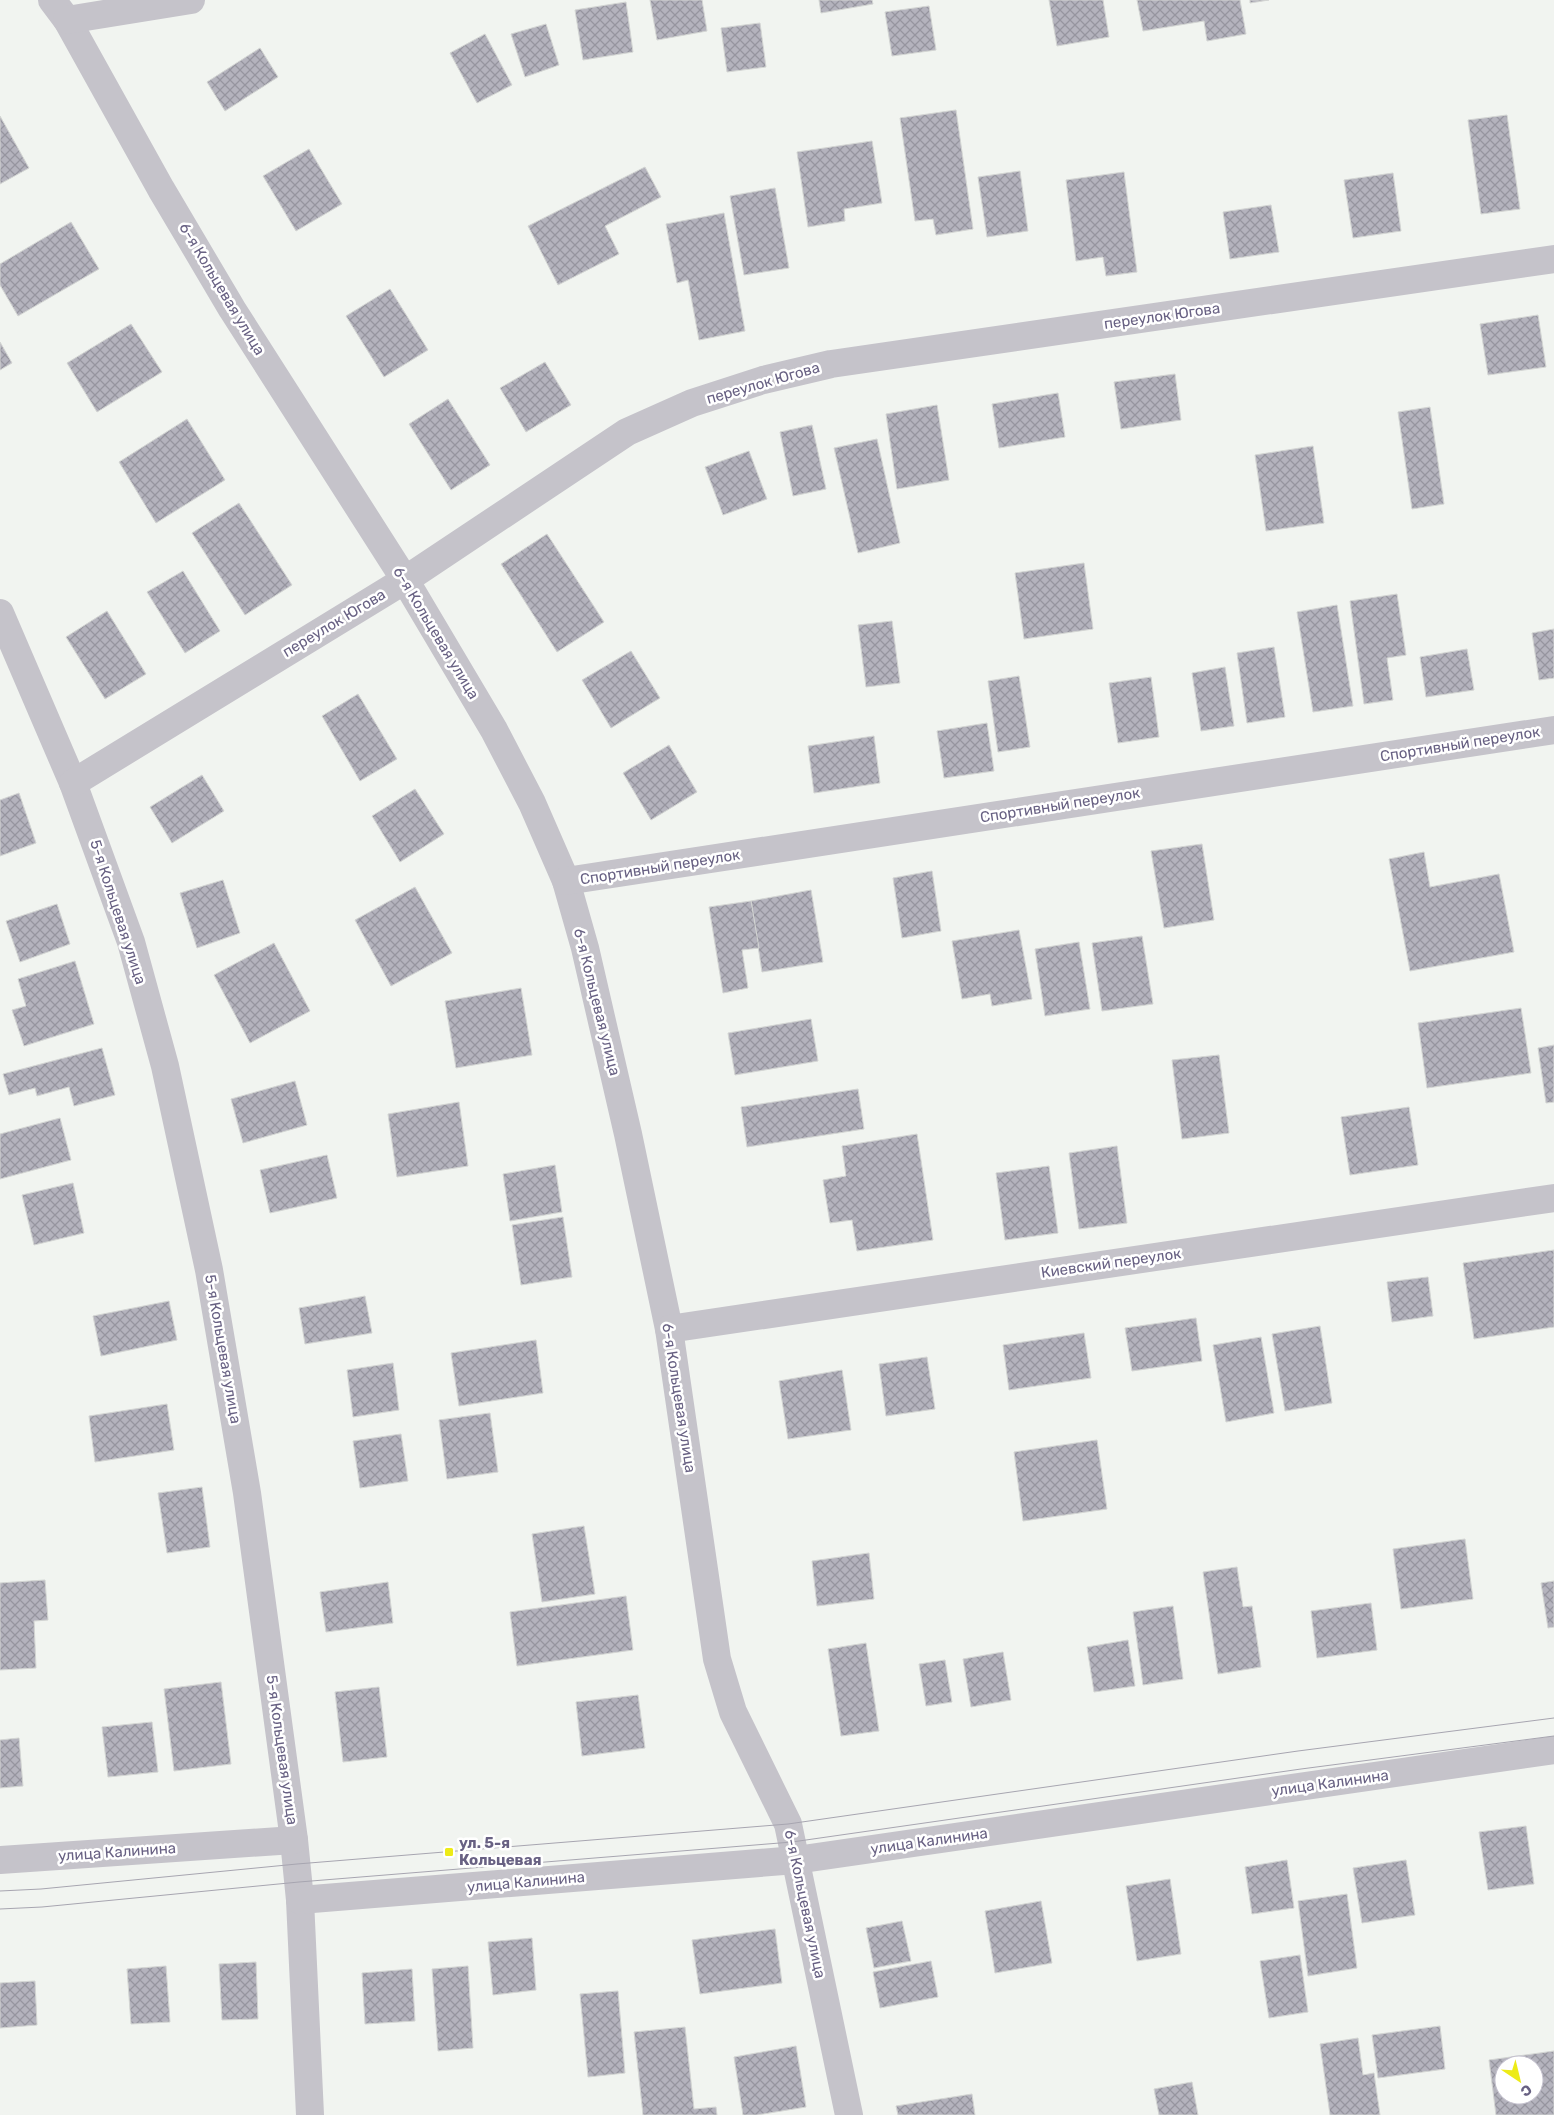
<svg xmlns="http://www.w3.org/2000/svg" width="1554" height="2115" font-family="Rubik,sans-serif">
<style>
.building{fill:url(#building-cross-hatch);stroke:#d3d5d3;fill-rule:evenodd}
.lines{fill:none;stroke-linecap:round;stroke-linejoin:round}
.minor{stroke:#c5c3ca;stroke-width:28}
.tram{stroke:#a7a5b0;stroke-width:1}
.poi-dot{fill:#edeb17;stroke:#fff;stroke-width:2}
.labels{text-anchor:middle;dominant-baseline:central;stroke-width:5;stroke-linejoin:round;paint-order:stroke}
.street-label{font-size:15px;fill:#686183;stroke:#fff}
.poi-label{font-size:15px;font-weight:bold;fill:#686183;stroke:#fff;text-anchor:start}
</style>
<defs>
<pattern id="building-cross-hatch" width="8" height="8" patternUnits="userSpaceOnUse" patternTransform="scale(1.25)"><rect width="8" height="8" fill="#b4b3bd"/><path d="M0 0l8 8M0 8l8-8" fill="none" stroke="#96959f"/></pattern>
</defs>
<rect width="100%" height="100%" fill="#f1f4f0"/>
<g class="building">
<polygon points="650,0 702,0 707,31 657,40"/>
<polygon points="819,0 872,0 873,4 821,13"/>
<polygon points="1049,0 1103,0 1109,37 1057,46"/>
<polygon points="1137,0 1240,0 1246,34 1207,41 1204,21 1143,31"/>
<polygon points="1250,0 1269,0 1250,3"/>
<polygon points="626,2 633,52 583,60 575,10"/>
<polygon points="929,6 936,50 892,56 885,12"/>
<polygon points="760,23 766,67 727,72 721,28"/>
<polygon points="546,24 559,65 525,77 511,34"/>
<polygon points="485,34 512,85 477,103 450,53"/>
<polygon points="260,48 278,77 225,111 207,82"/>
<polygon points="956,110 973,229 936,235 933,219 915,221 900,118"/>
<polygon points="1507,115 1520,209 1481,214 1468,120"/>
<polygon points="0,116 29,168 0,184"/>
<polygon points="872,141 882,203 844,209 845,221 808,227 797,152"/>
<polygon points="309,149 342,204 296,231 263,176"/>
<polygon points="645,167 661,197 605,226 619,254 558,285 528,226"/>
<polygon points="1020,171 1028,231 987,237 978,177"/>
<polygon points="1124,172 1137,272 1106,276 1103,257 1076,261 1066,180"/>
<polygon points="1393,173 1401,231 1353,238 1344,180"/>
<polygon points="775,188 789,268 744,275 730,196"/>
<polygon points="1271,205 1279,252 1230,259 1223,212"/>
<polygon points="724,213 745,331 699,340 688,280 677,283 666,224"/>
<polygon points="71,222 99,269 18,316 0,285 0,264"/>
<polygon points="390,289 428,350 384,377 346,316"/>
<polygon points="1538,315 1546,367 1488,375 1480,324"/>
<polygon points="131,324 162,372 97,412 67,363"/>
<polygon points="0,342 12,363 0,370"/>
<polygon points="545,362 571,405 526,432 500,388"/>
<polygon points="1175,374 1181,420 1121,429 1114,382"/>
<polygon points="1058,393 1065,437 999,448 992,404"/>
<polygon points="448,399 490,465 451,490 409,424"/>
<polygon points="937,405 949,480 897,489 886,414"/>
<polygon points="1430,407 1444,504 1412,509 1398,412"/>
<polygon points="187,419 225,480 156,523 119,462"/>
<polygon points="812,425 826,489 793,496 780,432"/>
<polygon points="877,439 900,543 858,553 834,448"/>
<polygon points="1313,446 1324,523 1266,531 1255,455"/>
<polygon points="749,451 767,499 723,515 705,467"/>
<polygon points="239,503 292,585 245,615 192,533"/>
<polygon points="547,534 604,622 557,652 501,564"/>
<polygon points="1084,563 1093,629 1024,639 1015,573"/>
<polygon points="183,571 220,631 185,653 147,592"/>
<polygon points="1397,594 1406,655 1387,658 1393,700 1364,704 1350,601"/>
<polygon points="1337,605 1353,706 1313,712 1297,612"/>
<polygon points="107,611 146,674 105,699 66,637"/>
<polygon points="892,621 900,683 866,687 858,625"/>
<polygon points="1554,629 1554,678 1539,680 1532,633"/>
<polygon points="1274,647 1285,717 1247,723 1237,653"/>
<polygon points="1467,649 1474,690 1426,697 1420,657"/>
<polygon points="631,651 660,698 611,728 582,680"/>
<polygon points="1225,667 1234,726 1201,731 1192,673"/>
<polygon points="1019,676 1030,747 998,752 988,681"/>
<polygon points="1151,677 1159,737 1118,743 1109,683"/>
<polygon points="358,694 397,759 360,781 322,716"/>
<polygon points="987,723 994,771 944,778 937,731"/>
<polygon points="874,736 880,783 814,793 808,746"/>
<polygon points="669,745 697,792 651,820 623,773"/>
<polygon points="202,775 224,811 172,843 150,807"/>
<polygon points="415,789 444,834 400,862 372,816"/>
<polygon points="19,793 36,843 0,856 0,800"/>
<polygon points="1202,844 1214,920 1164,928 1151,851"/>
<polygon points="1424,852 1430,887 1499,874 1514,952 1410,971 1389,859"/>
<polygon points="932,871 941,931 902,938 893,878"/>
<polygon points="223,880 240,933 197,948 180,893"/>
<polygon points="415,887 452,953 391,986 355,920"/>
<polygon points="811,890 823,962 762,972 751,901"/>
<polygon points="751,901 759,948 742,950 748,988 723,993 709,907"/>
<polygon points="57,904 70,944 20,962 6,921"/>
<polygon points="1019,930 1032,999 992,1006 990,994 962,999 952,941"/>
<polygon points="1142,936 1153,1004 1102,1011 1092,943"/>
<polygon points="1079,942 1090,1009 1045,1016 1035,949"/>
<polygon points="274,943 310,1011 250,1043 214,975"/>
<polygon points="75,961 94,1024 24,1046 12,1010 26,1006 18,979"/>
<polygon points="521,988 532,1055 456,1068 445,1001"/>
<polygon points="1521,1008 1531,1073 1427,1088 1418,1023"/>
<polygon points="811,1019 818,1061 735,1075 728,1033"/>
<polygon points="1554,1045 1554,1102 1546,1103 1538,1048"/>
<polygon points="102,1048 115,1095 74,1106 69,1087 37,1096 35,1088 9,1095 3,1074"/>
<polygon points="1219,1055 1229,1133 1182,1139 1172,1060"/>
<polygon points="295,1081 307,1125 243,1143 231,1099"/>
<polygon points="858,1089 864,1129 747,1147 741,1107"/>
<polygon points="459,1102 468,1166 397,1177 388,1114"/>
<polygon points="1409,1107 1418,1165 1350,1175 1341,1117"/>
<polygon points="60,1118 71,1160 0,1179 0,1134"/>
<polygon points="917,1134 933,1240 857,1251 852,1220 830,1223 823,1180 846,1176 842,1146"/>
<polygon points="1117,1146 1127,1223 1079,1229 1069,1153"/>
<polygon points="327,1155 337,1198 270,1213 260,1170"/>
<polygon points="555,1165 562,1212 510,1221 503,1174"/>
<polygon points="1049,1166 1058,1233 1005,1240 996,1173"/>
<polygon points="73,1183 84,1233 34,1245 22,1195"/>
<polygon points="563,1217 572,1277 521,1285 512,1225"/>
<polygon points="1554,1250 1554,1327 1474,1339 1463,1263"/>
<polygon points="1428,1277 1433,1316 1392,1322 1387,1282"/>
<polygon points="365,1296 372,1333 305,1344 299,1308"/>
<polygon points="169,1301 177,1340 101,1356 93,1316"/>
<polygon points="1196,1318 1202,1361 1132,1371 1125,1328"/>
<polygon points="1320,1326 1332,1403 1285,1411 1272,1334"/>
<polygon points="1084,1333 1091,1378 1009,1390 1003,1345"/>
<polygon points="1261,1337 1274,1413 1226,1422 1213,1345"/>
<polygon points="536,1340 543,1393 459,1406 451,1353"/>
<polygon points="927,1357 935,1409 886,1416 879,1364"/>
<polygon points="393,1363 399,1410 353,1417 347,1370"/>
<polygon points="842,1370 851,1430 788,1439 779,1381"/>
<polygon points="167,1404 174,1450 95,1462 89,1416"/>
<polygon points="490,1413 498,1472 447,1479 439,1420"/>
<polygon points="401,1434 408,1481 360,1488 353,1441"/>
<polygon points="1097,1440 1107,1509 1023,1521 1014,1452"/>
<polygon points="202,1487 210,1547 167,1553 158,1493"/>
<polygon points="584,1526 595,1594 542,1602 532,1534"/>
<polygon points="1465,1539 1473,1599 1401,1609 1393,1549"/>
<polygon points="869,1553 874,1599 817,1606 812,1561"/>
<polygon points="1237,1567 1243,1607 1252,1606 1261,1667 1218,1674 1203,1572"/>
<polygon points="45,1580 48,1620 34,1621 36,1668 0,1670 0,1583"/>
<polygon points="1554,1581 1554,1627 1548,1628 1541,1583"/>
<polygon points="388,1582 393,1623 326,1632 320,1592"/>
<polygon points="626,1596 633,1650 517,1666 510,1612"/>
<polygon points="1371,1603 1377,1650 1317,1658 1311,1611"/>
<polygon points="1173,1606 1183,1679 1143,1685 1133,1612"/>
<polygon points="1128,1640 1135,1686 1094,1692 1087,1647"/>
<polygon points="866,1643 879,1731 841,1736 828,1649"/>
<polygon points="1003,1652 1011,1700 971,1707 963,1659"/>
<polygon points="945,1660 952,1702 926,1706 919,1664"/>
<polygon points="221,1682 231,1764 174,1771 164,1689"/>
<polygon points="379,1687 387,1757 343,1762 335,1692"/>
<polygon points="638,1695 645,1748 582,1756 576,1702"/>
<polygon points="152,1722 158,1772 108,1777 102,1727"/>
<polygon points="19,1738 23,1786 0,1788 0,1740"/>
<polygon points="1526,1826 1534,1884 1488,1890 1479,1832"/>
<polygon points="1287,1860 1294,1908 1252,1914 1245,1867"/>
<polygon points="1406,1860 1415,1915 1362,1923 1353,1868"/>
<polygon points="1170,1879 1181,1954 1137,1961 1126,1886"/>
<polygon points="1347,1894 1357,1968 1308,1976 1298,1901"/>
<polygon points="1041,1901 1052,1963 995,1973 985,1911"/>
<polygon points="902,1921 911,1961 874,1968 866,1928"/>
<polygon points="775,1929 782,1983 700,1994 692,1940"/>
<polygon points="532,1938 536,1990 493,1995 488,1942"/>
<polygon points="1300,1955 1308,2012 1269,2018 1260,1961"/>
<polygon points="931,1961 938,1997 880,2008 873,1972"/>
<polygon points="256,1962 258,2019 222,2020 219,1964"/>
<polygon points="166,1966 170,2022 131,2024 127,1969"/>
<polygon points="468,1966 473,2048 438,2051 432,1969"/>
<polygon points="412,1969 415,2021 365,2024 362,1973"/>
<polygon points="35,1981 37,2025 0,2028 0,1983"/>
<polygon points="618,1991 625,2073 588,2077 580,1994"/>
<polygon points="1440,2026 1445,2069 1378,2078 1372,2035"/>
<polygon points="685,2027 694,2109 716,2107 717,2115 643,2115 634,2032"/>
<polygon points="1358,2038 1363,2075 1374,2073 1380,2115 1330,2115 1320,2044"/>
<polygon points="796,2046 806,2107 757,2115 743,2115 734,2057"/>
<path d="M1554,2051V2115H1496L1489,2060ZM1504,2065H1534V2095H1504Z"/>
<polygon points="1192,2082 1198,2115 1159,2115 1154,2089"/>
<polygon points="972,2094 975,2115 898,2115 896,2106"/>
</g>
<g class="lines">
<g class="minor">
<polyline points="52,0 67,20 161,189 232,309 405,580 494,730 532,803 566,881 585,948 628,1134 669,1329 717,1659 733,1712 788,1824 849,2115"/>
<polyline points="67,20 191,0"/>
<polyline points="0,613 73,783 131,942 165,1066 209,1270 247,1493 294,1840 300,1900 310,2115"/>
<polyline points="73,783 405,580 627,432 692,403 763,380 831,364 1554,259"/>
<polyline points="566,881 1554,730"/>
<polyline points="669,1329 1554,1198"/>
<polyline points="0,1860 294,1840"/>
<polyline points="300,1900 796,1860 1554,1750"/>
</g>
<g class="tram">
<polyline points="0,1891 41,1889 297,1864 788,1824 1298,1751 1554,1718"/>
<polyline points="0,1909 42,1907 299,1882 792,1842 1301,1769 1554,1736"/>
</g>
</g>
<rect class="poi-dot" x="444" y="1847" width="10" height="10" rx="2.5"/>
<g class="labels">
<g class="street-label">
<text transform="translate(222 289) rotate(59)">6-я Кольцевая улица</text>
<text transform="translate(1162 316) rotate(-8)">переулок Югова</text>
<text transform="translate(763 383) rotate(-16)">переулок Югова</text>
<text transform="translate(334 623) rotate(-31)">переулок Югова</text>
<text transform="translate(436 633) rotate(59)">6-я Кольцевая улица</text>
<text transform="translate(1460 744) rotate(-9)">Спортивный переулок</text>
<text transform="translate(1060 805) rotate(-9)">Спортивный переулок</text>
<text transform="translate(660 867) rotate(-9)">Спортивный переулок</text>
<text transform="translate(118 912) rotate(72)">5-я Кольцевая улица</text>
<text transform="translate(597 1002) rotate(76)">6-я Кольцевая улица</text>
<text transform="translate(1111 1263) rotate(-8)">Киевский переулок</text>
<text transform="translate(223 1349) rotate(80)">5-я Кольцевая улица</text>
<text transform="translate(679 1398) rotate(81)">6-я Кольцевая улица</text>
<text transform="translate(282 1750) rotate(82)">5-я Кольцевая улица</text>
<text transform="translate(1330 1783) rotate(-8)">улица Калинина</text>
<text transform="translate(929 1841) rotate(-8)">улица Калинина</text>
<text transform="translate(117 1852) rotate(-4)">улица Калинина</text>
<text transform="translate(526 1882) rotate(-5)">улица Калинина</text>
<text transform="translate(805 1904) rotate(78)">6-я Кольцевая улица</text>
</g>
<g class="poi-label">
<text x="459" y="1843">ул. 5-я<tspan x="459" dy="17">Кольцевая</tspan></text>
</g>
</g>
<g transform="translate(1519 2080) rotate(145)"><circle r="24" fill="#ffffff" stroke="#c3c0cd"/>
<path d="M0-4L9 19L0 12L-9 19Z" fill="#edeb17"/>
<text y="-8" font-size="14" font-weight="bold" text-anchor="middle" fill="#686183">С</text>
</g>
</svg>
